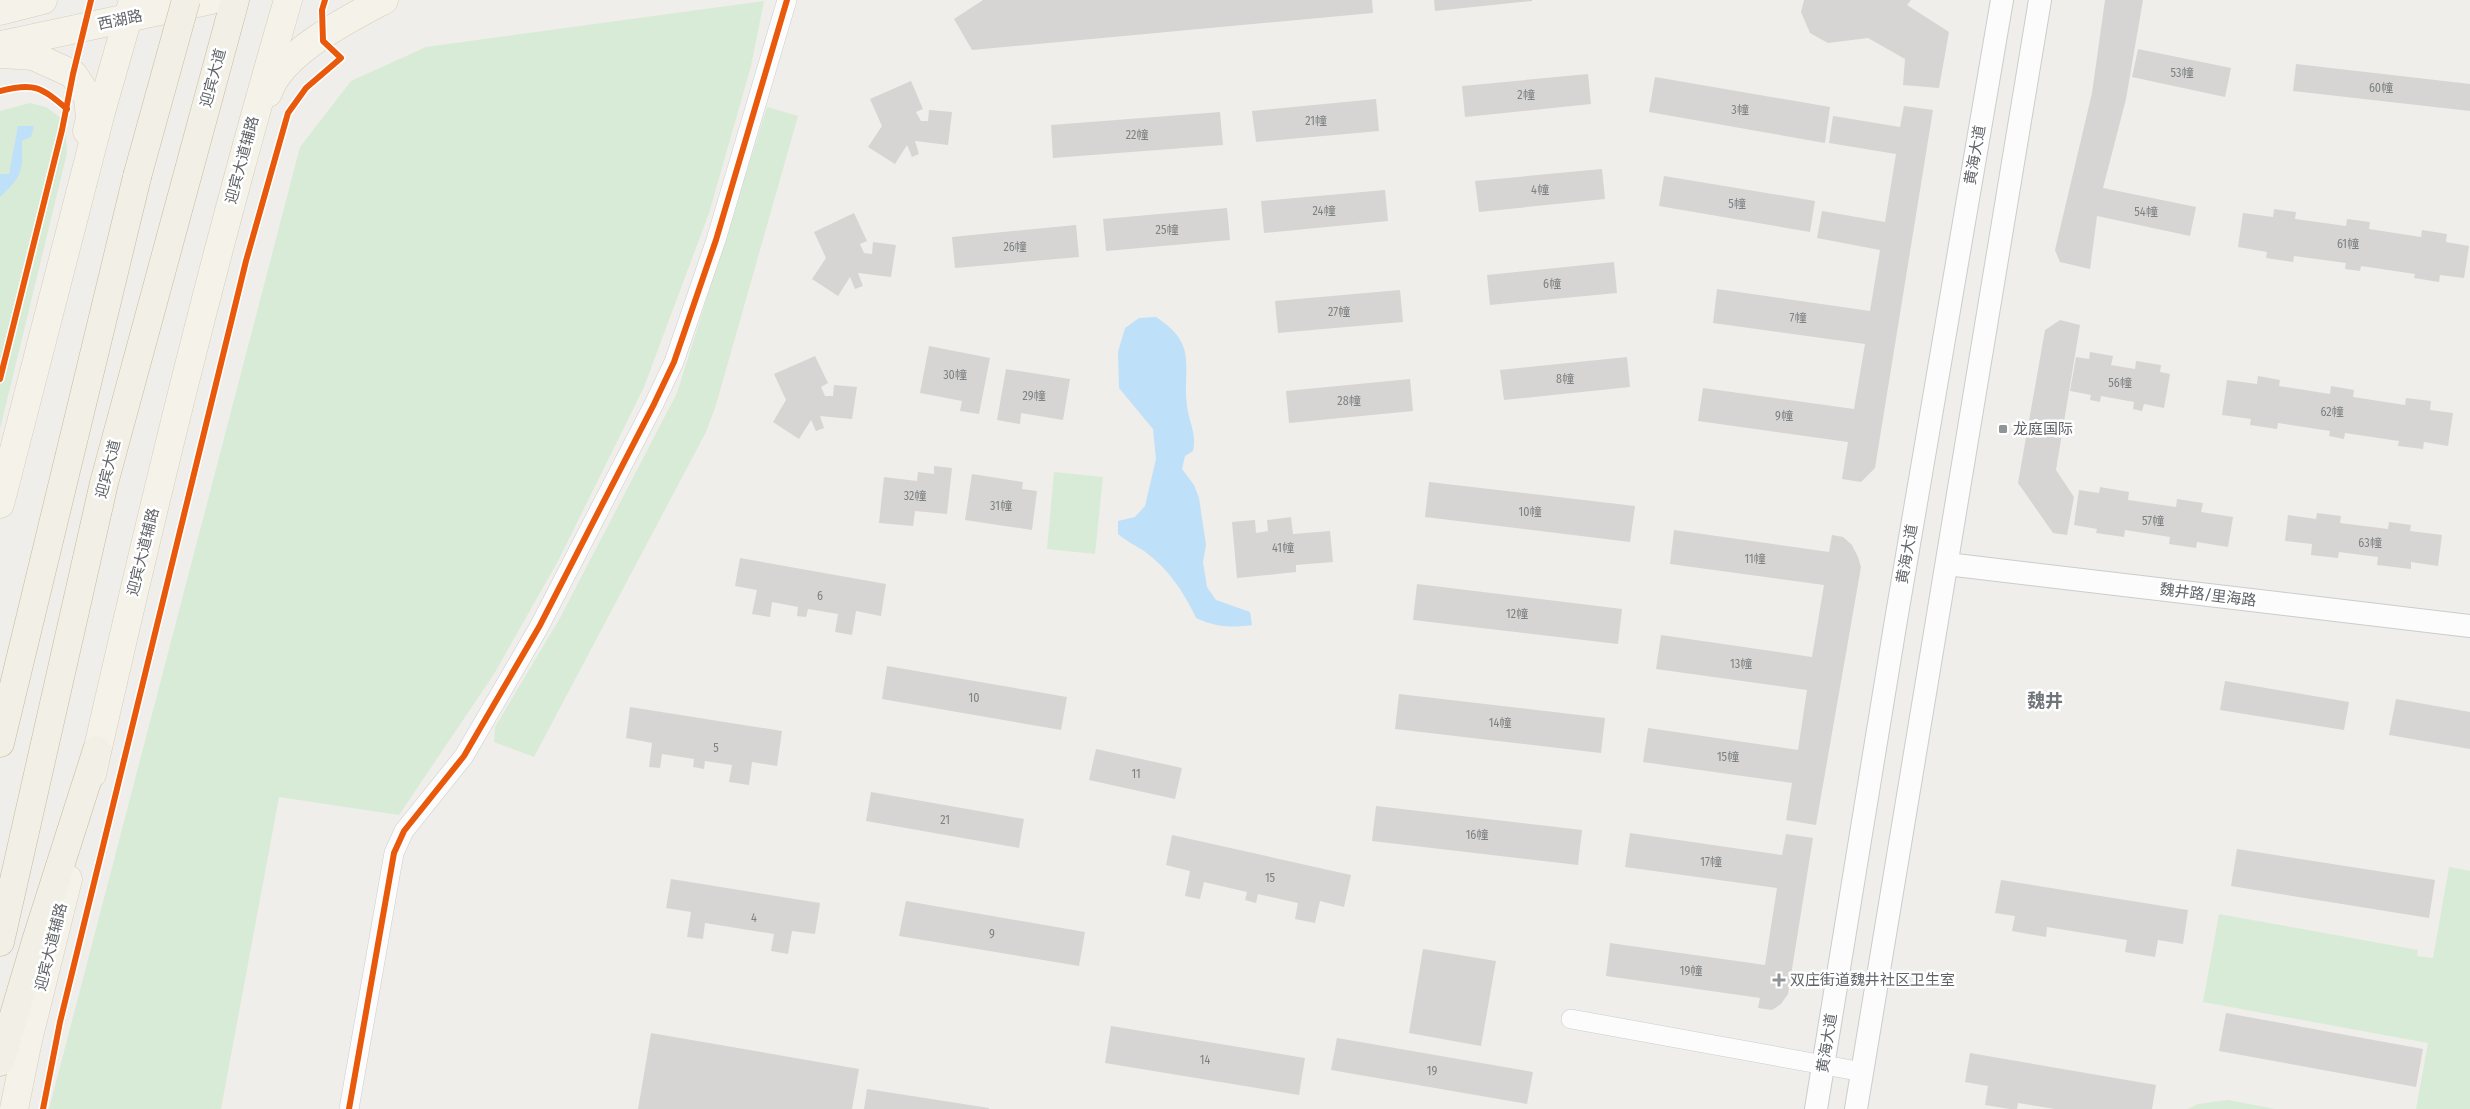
<svg xmlns="http://www.w3.org/2000/svg" width="2470" height="1109" font-family="'Fira Sans Condensed','Noto Sans SC',sans-serif">
<style>
.green{fill:#d8ebd6}
.water{fill:#bfe0f9}
.building{fill:#d6d5d3}
.lines{fill:none;stroke-linecap:round;stroke-linejoin:round}
.minor-casing{stroke:#cbcccc;stroke-width:20}
.tertiary-casing{stroke:#cbcccc;stroke-width:24}
.primary-casing{stroke:#d7ceb8;stroke-width:29}
.trunk-casing{stroke:#c8b996;stroke-width:29}
.minor{stroke:#fdfcfc;stroke-width:19}
.tertiary{stroke:#fdfcfc;stroke-width:22}
.primary{stroke:#f4f2e9;stroke-width:28}
.trunk{stroke:#f2f0e6;stroke-width:28}
.trunk-bridge-casing{stroke:#c8b996;stroke-width:29;stroke-linecap:butt}
.trunk-bridge{stroke:#f2f0e6;stroke-width:28}
.cycleway-casing{stroke:#fff;stroke-width:9}
.cycleway{stroke:#e8590c;stroke-width:6}
.poi-dot{fill:#919496;stroke:#fff;stroke-width:2}
.labels{text-anchor:middle;dominant-baseline:central;stroke-width:5;stroke-linejoin:round;paint-order:stroke}
.number-label{font-size:12px;fill:#7e8184}
.street-label{font-size:15px;fill:#5f6368;stroke:#fff}
.poi-label{font-size:15px;fill:#5f6368;stroke:#fff;text-anchor:start}
.quarter-label{font-size:18px;font-weight:bold;fill:#70757a;stroke:#fff}
</style>
<rect width="100%" height="100%" fill="#efeeea"/>
<g class="green">
<polygon points="764,1 751,66 709,213 644,387 558,561 494,674 399,815 279,797 221,1109 49,1109 300,147 351,81 426,47"/>
<polygon points="30,103 46,107 65,121 67,153 0,429 0,111"/>
<polygon points="767,107 798,116 716,405 706,432 534,757 494,742 495,727 560,618 677,393"/>
<polygon points="1054,472 1103,477 1095,554 1047,549"/>
<polygon points="2449,867 2470,871 2470,1109 2416,1109 2428,1043 2203,1002 2219,914 2418,950 2417,956 2433,958"/>
<polygon points="2228,1100 2275,1109 2188,1109 2198,1104"/>
</g>
<g class="water">
<path d="M18,126H34L31,137L22,141C23,172 22,176 0,197V174H9Z"/>
<path d="M1156,317C1199,345 1182,365 1187,406C1189,422 1197,434 1193,451L1185,456L1182,469L1194,485L1199,498L1206,545L1203,562L1207,587L1216,600L1250,612L1252,625C1231,628 1215,627 1196,618C1184,592 1168,568 1144,551C1135,545 1126,541 1118,534V521L1135,517L1145,506L1156,459L1153,429L1119,388L1118,352L1125,328L1139,318Z"/>
</g>
<g class="building">
<polygon points="983,0 1372,0 1373,13 972,50 954,19"/>
<polygon points="1434,0 1532,0 1532,1 1435,11"/>
<polygon points="1804,0 1911,0 1907,5 1949,32 1939,88 1903,85 1905,59 1868,38 1828,43 1810,33 1801,12"/>
<polygon points="2105,0 2143,0 2126,99 2103,188 2196,207 2190,236 2097,216 2090,269 2060,262 2055,250 2092,93"/>
<polygon points="2138,49 2231,68 2225,97 2132,77"/>
<polygon points="2296,64 2470,84 2470,111 2293,91"/>
<polygon points="1588,74 1591,104 1465,117 1462,86"/>
<polygon points="1655,77 1830,107 1825,143 1649,112"/>
<polygon points="911,81 923,109 916,112 921,121 928,121 929,110 952,112 948,145 915,141 919,154 912,157 907,145 895,164 868,147 882,126 870,99"/>
<polygon points="1376,99 1379,131 1256,142 1252,111"/>
<polygon points="1904,106 1933,110 1875,468 1861,482 1842,479 1848,442 1698,421 1703,388 1854,409 1865,344 1713,323 1717,289 1870,311 1880,250 1817,238 1822,211 1885,222 1896,154 1829,143 1833,116 1900,127"/>
<polygon points="1220,112 1223,145 1053,158 1051,125"/>
<polygon points="1602,169 1605,199 1479,212 1475,181"/>
<polygon points="1664,176 1815,201 1810,232 1659,206"/>
<polygon points="1385,190 1388,221 1264,233 1261,201"/>
<polygon points="1227,208 1230,240 1106,251 1103,219"/>
<polygon points="2274,209 2296,212 2295,219 2346,226 2347,219 2370,222 2369,229 2421,237 2422,230 2447,234 2446,242 2469,246 2464,278 2440,275 2439,282 2414,278 2415,274 2361,266 2360,271 2345,269 2346,263 2294,256 2293,262 2266,258 2267,252 2238,247 2243,213 2273,217"/>
<polygon points="854,213 867,241 860,244 864,253 872,254 873,242 896,245 891,277 858,273 863,286 855,289 850,277 838,296 812,279 826,258 814,232"/>
<polygon points="1076,225 1079,257 955,268 952,237"/>
<polygon points="1614,262 1617,293 1490,305 1487,275"/>
<polygon points="1400,290 1403,322 1278,333 1275,301"/>
<polygon points="2060,320 2080,325 2056,470 2074,497 2067,535 2053,533 2018,483 2045,330"/>
<polygon points="929,346 990,358 979,414 960,411 962,401 920,393"/>
<polygon points="2090,352 2113,356 2111,365 2135,369 2136,361 2161,365 2160,372 2170,374 2164,408 2144,404 2142,411 2133,409 2134,402 2101,396 2100,402 2090,400 2091,395 2070,391 2076,357 2089,359"/>
<polygon points="815,356 828,383 821,387 825,396 833,396 834,385 857,387 852,419 820,416 824,428 816,431 811,420 799,439 773,422 786,400 774,374"/>
<polygon points="1627,357 1630,387 1504,400 1500,370"/>
<polygon points="1006,369 1070,379 1063,420 1021,413 1020,424 997,420"/>
<polygon points="2258,376 2280,380 2279,386 2330,394 2331,386 2354,390 2353,397 2405,405 2406,398 2431,401 2430,410 2453,413 2448,446 2424,442 2423,449 2398,446 2399,441 2345,433 2344,439 2329,436 2330,431 2278,423 2277,429 2250,425 2251,419 2222,415 2227,380 2257,384"/>
<polygon points="1410,379 1413,411 1289,423 1286,391"/>
<polygon points="934,466 952,468 947,514 915,511 913,526 879,523 884,477 917,481 918,472 934,474"/>
<polygon points="972,474 1023,482 1022,489 1037,491 1032,530 965,520"/>
<polygon points="1429,482 1635,506 1630,542 1425,517"/>
<polygon points="2100,487 2129,492 2128,500 2176,507 2177,499 2203,503 2201,512 2233,517 2228,547 2197,542 2196,548 2169,544 2170,537 2125,530 2124,537 2096,533 2097,529 2074,525 2079,490 2099,493"/>
<polygon points="2317,513 2341,516 2340,523 2388,529 2389,522 2411,525 2410,531 2442,535 2438,566 2411,562 2411,569 2377,565 2378,557 2339,552 2338,558 2311,555 2312,544 2285,541 2288,515 2316,519"/>
<polygon points="1291,517 1293,534 1330,531 1333,562 1296,565 1296,572 1237,578 1232,522 1255,520 1256,533 1268,531 1267,520"/>
<polygon points="1674,530 1829,552 1832,535 1843,537 1852,545 1858,557 1861,567 1816,825 1786,820 1792,783 1643,762 1648,728 1798,750 1807,690 1656,669 1661,635 1812,657 1824,585 1670,564"/>
<polygon points="740,558 886,584 881,616 856,611 852,635 835,632 838,614 808,609 806,617 797,616 798,607 772,602 770,617 752,614 757,590 735,586"/>
<polygon points="1417,584 1622,609 1618,644 1413,620"/>
<polygon points="887,666 1067,697 1061,730 882,699"/>
<polygon points="2225,681 2349,702 2344,730 2220,710"/>
<polygon points="1399,694 1605,718 1601,753 1395,729"/>
<polygon points="2396,699 2470,712 2470,749 2389,735"/>
<polygon points="630,707 782,731 777,766 752,762 749,785 729,782 732,765 705,761 704,769 693,767 694,759 662,754 660,768 649,767 652,743 626,738"/>
<polygon points="1096,749 1182,768 1175,799 1089,780"/>
<polygon points="871,792 1024,819 1019,848 866,821"/>
<polygon points="1376,806 1582,830 1578,865 1372,841"/>
<polygon points="1630,833 1782,855 1786,834 1813,838 1788,994 1781,1004 1772,1010 1758,1008 1760,998 1606,976 1610,943 1765,965 1777,888 1625,867"/>
<polygon points="1172,835 1351,875 1344,907 1320,901 1315,923 1295,919 1298,903 1258,894 1256,903 1245,900 1247,892 1204,882 1200,899 1185,896 1190,871 1166,865"/>
<polygon points="2237,849 2435,880 2429,918 2231,886"/>
<polygon points="671,879 820,903 815,934 792,931 788,954 771,951 774,934 705,923 703,939 687,937 691,912 666,908"/>
<polygon points="2001,880 2188,910 2183,944 2158,940 2155,957 2125,952 2127,940 2047,927 2046,937 2012,931 2015,916 1995,913"/>
<polygon points="906,901 1085,932 1079,966 899,936"/>
<polygon points="1423,949 1496,961 1481,1046 1409,1033"/>
<polygon points="2226,1013 2423,1049 2416,1087 2219,1051"/>
<polygon points="1111,1026 1305,1058 1299,1095 1105,1063"/>
<polygon points="651,1033 859,1069 852,1109 638,1109"/>
<polygon points="1337,1038 1533,1072 1527,1104 1331,1070"/>
<polygon points="1970,1053 2156,1085 2152,1109 2055,1109 2018,1103 2017,1109 2010,1109 1985,1105 1988,1086 1965,1082"/>
<polygon points="867,1089 989,1108 989,1109 864,1109"/>
</g>
<g class="lines">
<defs>
<g id="minor">
<polyline points="1571,1019 1863,1072"/>
<polyline points="349,1109 394,853 404,831 464,756 539,627 654,404 674,362 716,240 787,0"/>
</g>
<g id="tertiary">
<polyline points="1947,564 2470,626"/>
<polyline points="1816,1109 1896,620 2002,0"/>
<polyline points="1856,1109 2040,0"/>
</g>
<g id="primary">
<polyline points="0,11 43,0"/>
<polyline points="1,45 211,0"/>
<polyline points="0,54 33,56 73,74 88,97 90,118 87,131"/>
<path d="M268,93C281,53 348,19 384,0"/>
<polyline points="0,504 101,112 133,0"/>
<path d="M92,774C151,514 213,256 288,0"/>
<polyline points="14,1109 28,1040 68,879"/>
</g>
<g id="trunk">
<polyline points="0,743 137,177"/>
<polyline points="0,942 104,483 235,0"/>
<polyline points="0,1062 36,941 97,750"/>
</g>
</defs>
<use href="#minor" class="minor-casing"/>
<use href="#tertiary" class="tertiary-casing"/>
<use href="#primary" class="primary-casing"/>
<use href="#trunk" class="trunk-casing"/>
<use href="#minor" class="minor"/>
<use href="#tertiary" class="tertiary"/>
<use href="#primary" class="primary"/>
<use href="#trunk" class="trunk"/>
<defs>
<polyline id="trunk-bridge" points="137,177 186,0"/>
</defs>
<use href="#trunk-bridge" class="trunk-bridge-casing"/>
<use href="#trunk-bridge" class="trunk-bridge"/>
<defs>
<g id="cycleway">
<path d="M0,91C34,82 41,87 67,109"/>
<polyline points="0,379 62,130 73,74 91,0"/>
<polyline points="43,1109 60,1022 246,261 288,113 306,88 341,58 323,41 322,10 325,0"/>
<polyline points="349,1109 394,853 404,831 464,756 539,627 654,404 674,362 716,240 787,0"/>
</g>
</defs>
<use href="#cycleway" class="cycleway-casing"/>
<use href="#cycleway" class="cycleway"/>
</g>
<g class="poi-dot">
<rect x="1998" y="424" width="10" height="10" rx="2.5"/>
<path d="M1776.5 972.5h5v5h5v5h-5v5h-5v-5h-5v-5h5z"/>
</g>
<g class="labels">
<g class="number-label">
<text x="2182" y="73">53幢</text>
<text x="2381" y="88">60幢</text>
<text x="1526" y="95">2幢</text>
<text x="1740" y="110">3幢</text>
<text x="1316" y="121">21幢</text>
<text x="1137" y="135">22幢</text>
<text x="1540" y="190">4幢</text>
<text x="1737" y="204">5幢</text>
<text x="1324" y="211">24幢</text>
<text x="2146" y="212">54幢</text>
<text x="1167" y="230">25幢</text>
<text x="2348" y="244">61幢</text>
<text x="1015" y="247">26幢</text>
<text x="1552" y="284">6幢</text>
<text x="1339" y="312">27幢</text>
<text x="1798" y="318">7幢</text>
<text x="955" y="375">30幢</text>
<text x="1565" y="379">8幢</text>
<text x="2120" y="383">56幢</text>
<text x="1034" y="396">29幢</text>
<text x="1349" y="401">28幢</text>
<text x="2332" y="412">62幢</text>
<text x="1784" y="416">9幢</text>
<text x="915" y="496">32幢</text>
<text x="1001" y="506">31幢</text>
<text x="1530" y="512">10幢</text>
<text x="2153" y="521">57幢</text>
<text x="2370" y="543">63幢</text>
<text x="1283" y="548">41幢</text>
<text x="1755" y="559">11幢</text>
<text x="820" y="596">6</text>
<text x="1517" y="614">12幢</text>
<text x="1741" y="664">13幢</text>
<text x="974" y="698">10</text>
<text x="1500" y="723">14幢</text>
<text x="716" y="748">5</text>
<text x="1728" y="757">15幢</text>
<text x="1136" y="774">11</text>
<text x="945" y="820">21</text>
<text x="1477" y="835">16幢</text>
<text x="1711" y="862">17幢</text>
<text x="1270" y="878">15</text>
<text x="754" y="918">4</text>
<text x="992" y="934">9</text>
<text x="1691" y="971">19幢</text>
<text x="1205" y="1060">14</text>
<text x="1432" y="1071">19</text>
</g>
<g class="street-label">
<text transform="translate(120 20) rotate(-12)">西湖路</text>
<text transform="translate(213 78) rotate(-75)">迎宾大道</text>
<text transform="translate(1975 155) rotate(-80)">黄海大道</text>
<text transform="translate(242 160) rotate(-75)">迎宾大道辅路</text>
<text transform="translate(108 469) rotate(-76)">迎宾大道</text>
<text transform="translate(143 552) rotate(-76)">迎宾大道辅路</text>
<text transform="translate(1907 554) rotate(-80)">黄海大道</text>
<text transform="translate(2208 595) rotate(7)">魏井路/里海路</text>
<text transform="translate(51 947) rotate(-76)">迎宾大道辅路</text>
<text transform="translate(1827 1043) rotate(-81)">黄海大道</text>
</g>
<g class="poi-label">
<text x="2013" y="429">龙庭国际</text>
<text x="1790" y="980">双庄街道魏井社区卫生室</text>
</g>
<g class="quarter-label">
<text x="2045" y="701">魏井</text>
</g>
</g>
</svg>
